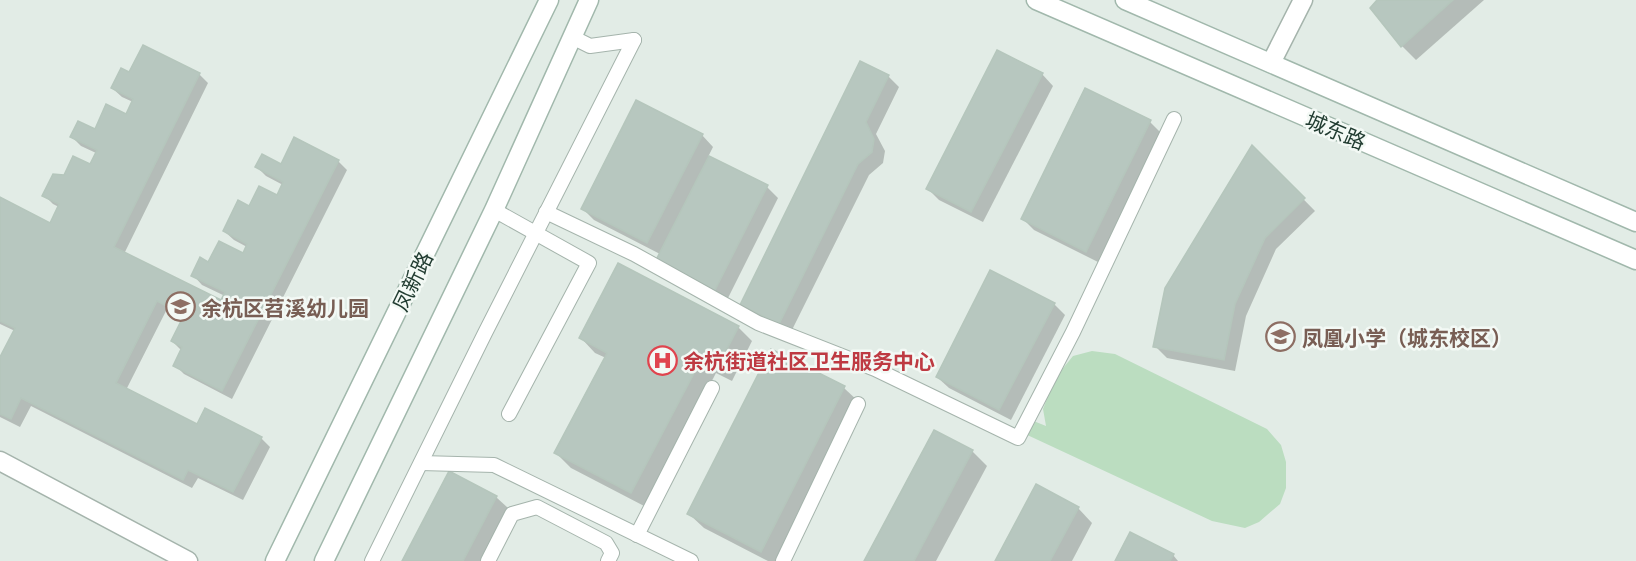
<svg xmlns="http://www.w3.org/2000/svg" width="1636" height="561" font-family="Commissioner,'Noto Sans SC',sans-serif">
<style>
.green{fill:#bbddc0}
.shadow{fill:#0003}
.building{fill:#b7c7bf;stroke:#b5c6bc;stroke-width:1.5}
.lines{fill:none;stroke-linecap:round;stroke-linejoin:round}
.lane-casing{stroke:#a5b4ac;stroke-width:16}
.street-casing{stroke:#a5b4ac;stroke-width:21}
.secondary-casing{stroke:#a1b8ac;stroke-width:21}
.lane{stroke:#fff;stroke-width:14}
.street{stroke:#fff;stroke-width:18}
.secondary{stroke:#fff;stroke-width:18}
.labels{text-anchor:middle;dominant-baseline:central;stroke-width:5;stroke-linejoin:round;paint-order:stroke}
.street-label{font-size:21px;fill:#223d32;stroke:#f3f9f5}
.education-label{font-size:21px;font-weight:bold;fill:#785e54;stroke:#f3f9f5;text-anchor:start}
.health-label{font-size:21px;font-weight:bold;fill:#be3a42;stroke:#f3f9f5;text-anchor:start}
</style>
<rect width="100%" height="100%" fill="#e2ece6"/>
<polygon class="green" points="1092,351 1115,354 1267,429 1281,445 1286,462 1286,488 1280,504 1259,522 1245,528 1212,521 1023,433 1031,420 1046,426 1043,409 1055,378 1073,356"/>
<g class="shadow">
<polygon points="1380,0 1484,0 1416,60 1402,46 1372,8"/>
<polygon points="130,74 199,74 208,83 124,254 222,302 225,296 202,285 193,275 209,264 243,255 247,247 234,240 224,231 250,208 277,197 283,185 266,176 257,167 338,161 347,170 232,399 184,374 175,365 182,351 172,341 184,318 167,309 126,390 197,426 261,438 270,447 243,500 198,478 192,488 31,406 20,427 0,417 0,360 15,331 0,324 0,199 50,225 59,207 53,204 44,195 65,177 90,166 96,153 81,146 72,137 95,131 126,116 133,102 122,97 112,88"/>
<polygon points="1042,74 1053,86 983,222 939,200 928,189"/>
<polygon points="888,76 899,87 876,134 885,151 883,163 869,175 790,334 754,316 742,304"/>
<polygon points="1150,122 1161,133 1098,262 1034,230 1023,219"/>
<polygon points="702,135 713,147 708,157 767,187 778,198 726,302 660,254 594,220 583,209"/>
<polygon points="1252,147 1315,211 1276,249 1246,316 1235,371 1167,358 1155,346"/>
<polygon points="1054,304 1065,315 1011,420 949,388 937,377"/>
<polygon points="738,327 752,341 732,381 716,373 646,507 571,468 556,453 606,358 595,353 581,338"/>
<polygon points="844,388 859,402 778,561 768,561 704,528 689,514"/>
<polygon points="972,451 987,466 936,561 866,561"/>
<polygon points="496,497 508,508 480,561 404,561"/>
<polygon points="1078,508 1092,523 1072,561 997,561"/>
<polygon points="1173,555 1178,561 1117,561"/>
</g>
<g class="building">
<polygon points="1377,0 1453,0 1401,47 1370,8"/>
<polygon points="143,45 200,73 114,247 221,300 225,292 191,276 200,257 208,262 219,241 243,253 247,244 223,231 238,200 249,206 259,186 277,195 283,182 255,167 262,154 281,164 294,137 339,160 222,391 173,366 182,347 171,341 184,315 157,301 116,383 197,424 205,408 262,437 233,492 188,470 183,480 21,398 11,419 0,414 0,357 15,328 0,321 0,197 50,223 59,204 42,196 53,174 64,175 73,156 90,164 97,150 70,137 78,121 95,129 106,104 126,114 133,99 111,88 121,68 129,72"/>
<polygon points="997,50 1043,73 971,212 926,189"/>
<polygon points="860,61 889,75 866,122 874,139 872,152 858,164 779,324 740,305"/>
<polygon points="1085,88 1151,120 1086,252 1021,219"/>
<polygon points="636,100 703,134 647,243 581,209"/>
<polygon points="1252,145 1305,198 1265,238 1235,304 1224,360 1153,347 1165,288"/>
<polygon points="709,156 768,185 714,292 655,262"/>
<polygon points="618,263 739,326 717,368 701,360 631,493 554,453 607,353 579,338"/>
<polygon points="990,270 1055,303 999,410 936,377"/>
<polygon points="771,349 845,386 761,552 687,514"/>
<polygon points="934,430 973,450 914,561 864,561"/>
<polygon points="449,471 497,496 463,561 402,561"/>
<polygon points="1036,484 1079,507 1050,561 995,561"/>
<polygon points="1130,532 1174,554 1170,561 1115,561"/>
</g>
<g class="lines">
<defs>
<g id="lane">
<polyline points="572,37 590,46 634,40"/>
<polyline points="494,210 589,263 509,414"/>
<polyline points="546,212 634,254 758,323 875,369 1018,438 1073,332 1174,119"/>
<polyline points="421,463 494,465 691,561"/>
<polyline points="637,535 712,388"/>
<polyline points="372,561 485,333 634,40"/>
<polyline points="488,561 512,514 537,507 606,543 612,553 608,561"/>
<polyline points="783,561 858,404"/>
</g>
<g id="street">
<polyline points="1271,63 1303,0"/>
<polyline points="0,461 188,561"/>
</g>
<g id="secondary">
<polyline points="1036,0 1636,260"/>
<polyline points="1125,0 1636,222"/>
<polyline points="275,561 549,0"/>
<polyline points="324,561 494,210 589,0"/>
</g>
</defs>
<use href="#lane" class="lane-casing"/>
<use href="#street" class="street-casing"/>
<use href="#secondary" class="secondary-casing"/>
<use href="#lane" class="lane"/>
<use href="#street" class="street"/>
<use href="#secondary" class="secondary"/>
</g>
<defs>
<symbol id="school-ring" viewBox="-11 -11 22 22"><circle r="9.5" fill="#f3f9f5" stroke="#8d6e63" stroke-width="1.5"/><path d="M0-5L7-2L0 1L-7-2ZM-4 1L0 2.5L4 1V4Q0 6-4 4Z" fill="#8d6e63"/></symbol>
<symbol id="hospital-ring" viewBox="-11 -11 22 22"><circle r="9.5" fill="#f3f9f5" stroke="#e0444e" stroke-width="1.5"/><path d="M-5-5h3v3.5h4V-5h3V5h-3V1.5h-4V5h-3Z" fill="#e0444e"/></symbol>
</defs>
<g fill-rule="evenodd">
<use href="#school-ring" x="164" y="290" width="33" height="33"/>
<use href="#school-ring" x="1264" y="320" width="33" height="33"/>
<use href="#hospital-ring" x="646" y="344" width="33" height="33"/>
</g>
<g class="labels">
<g class="street-label">
<text transform="translate(1336 130) rotate(23)">城东路</text>
<text transform="translate(412 281) rotate(-64)">凤新路</text>
</g>
<g class="education-label">
<text x="201" y="307">余杭区苕溪幼儿园</text>
<text x="1302" y="337">凤凰小学（城东校区）</text>
</g>
<g class="health-label">
<text x="683" y="360">余杭街道社区卫生服务中心</text>
</g>
</g>
</svg>
